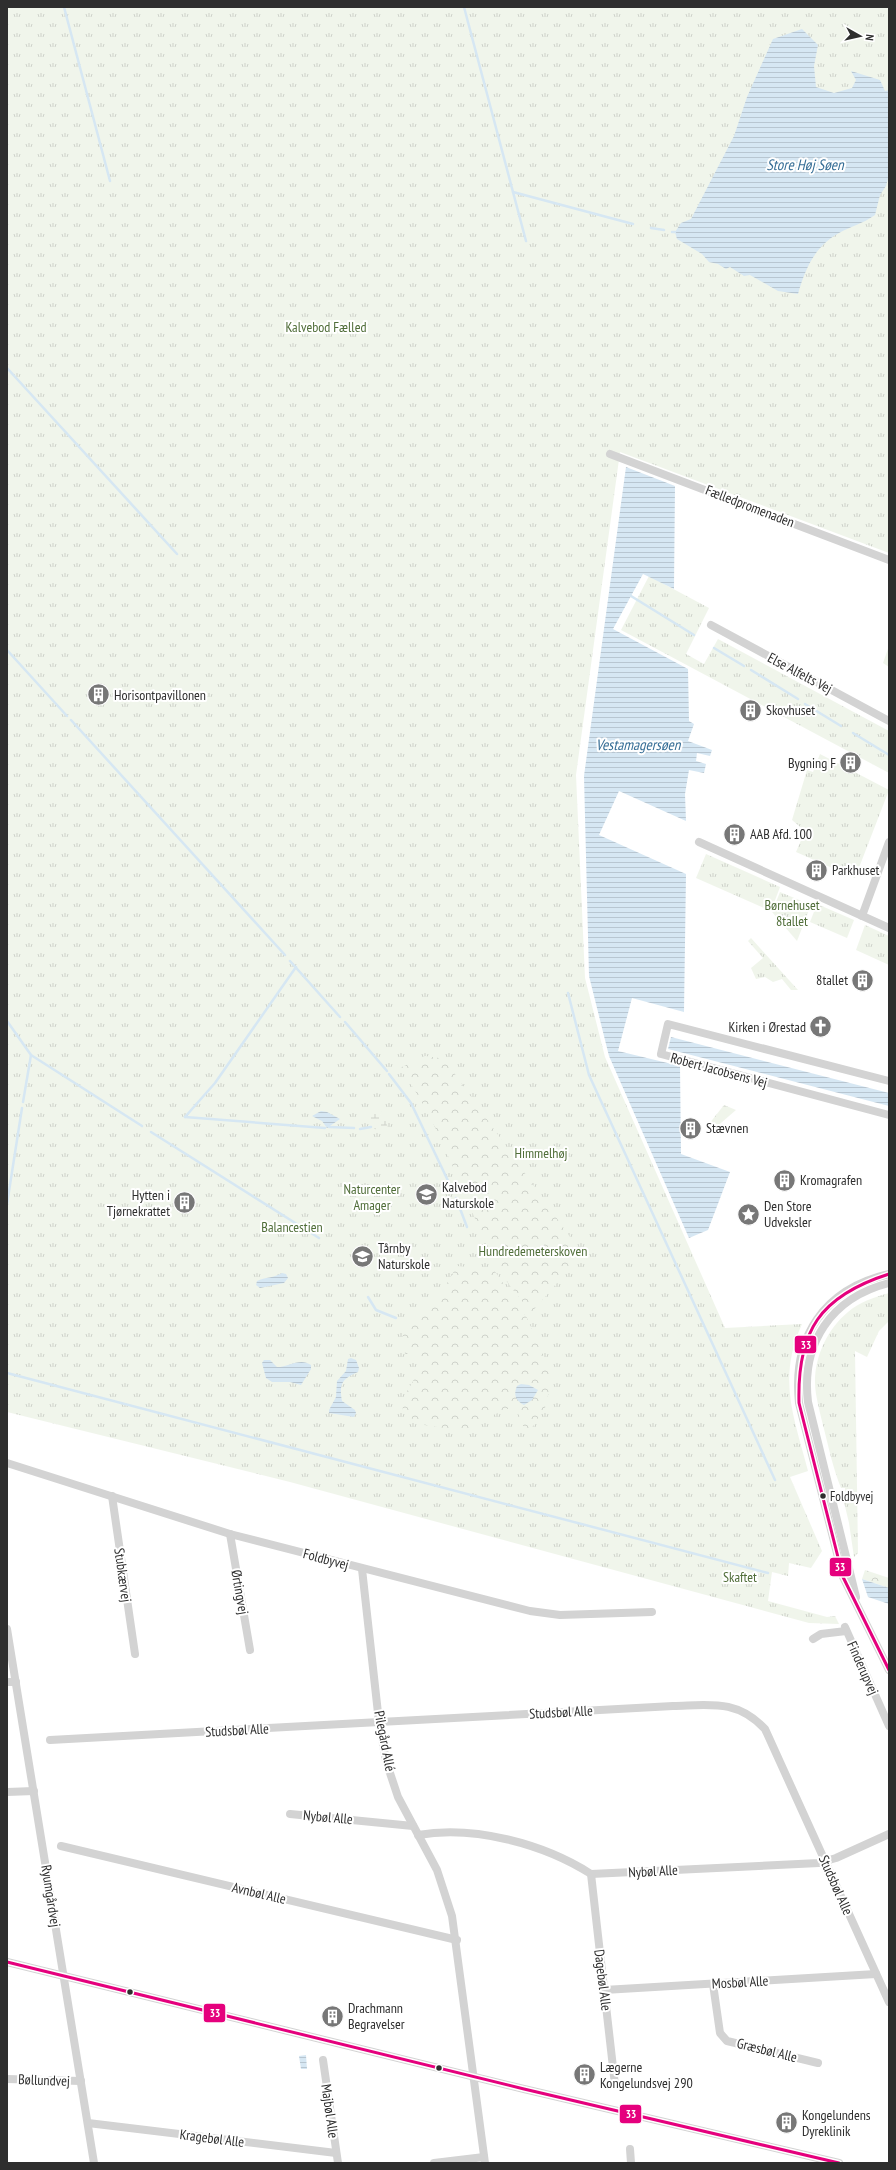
<svg xmlns="http://www.w3.org/2000/svg" width="896" height="2170" font-family="'PT Sans Narrow',sans-serif">
<style>
.grass{fill:url(#grass-tufts)}
.forest{fill:url(#forest-crowns)}
.wetland{fill:url(#wetland-marsh)}
.water{fill:url(#water-rules)}
.lines{fill:none;stroke-linecap:round;stroke-linejoin:round}
.stream{stroke:#d6e7f3;stroke-width:2.5}
.minor{stroke:#d3d3d3;stroke-width:8}
.bus-1-casing{stroke:#fff;stroke-width:6}
.bus-1{stroke:#e5007d;stroke-width:3}
.bus-dot{fill:#2e2e2e;stroke:#fff;stroke-width:1.5}
.labels{text-anchor:middle;dominant-baseline:central;stroke-width:4;stroke-linejoin:round;paint-order:stroke}
.bus-label{font-size:13px;fill:#2e2e2e;stroke:#fff;text-anchor:start}
.park-label{font-size:14px;fill:#4f6d38;stroke:#fff}
.street-label{font-size:14px;fill:#2e2e2e;stroke:#fff}
.poi-label{font-size:14px;fill:#2e2e2e;stroke:#fff;text-anchor:start}
.water-label{font-size:15px;font-style:italic;fill:#366e96;stroke:#fff}
.line-badge{stroke:#fff;stroke-width:1.5}
.badge-label{font-size:11px;text-anchor:middle;font-weight:bold;fill:#fff}
</style>
<defs>
<pattern id="grass-tufts" width="24" height="20" patternUnits="userSpaceOnUse"><rect width="24" height="20" fill="#f0f5eb"/><path d="M3 7l-1-3M5 7V3M7 7l1-3M15 17l-1-3M17 17v-4M19 17l1-3" fill="none" stroke="#ced2ca"/></pattern>
<pattern id="forest-crowns" width="20" height="18" patternUnits="userSpaceOnUse"><rect width="20" height="18" fill="#f0f5eb"/><path d="M2 6a3 3 0 1 1 6 0M12 15a3 3 0 1 1 6 0" fill="none" stroke="#ced2ca"/></pattern>
<pattern id="wetland-marsh" width="20" height="14" patternUnits="userSpaceOnUse"><rect width="20" height="14" fill="#f0f5eb"/><path d="M1 5h8M5 5V1M11 12h8M15 12V8" fill="none" stroke="#ced2ca"/></pattern>
<pattern id="water-rules" width="6" height="5" patternUnits="userSpaceOnUse"><rect width="6" height="5" fill="#d6e7f3"/><path d="M0 2.5h6" fill="none" stroke="#b8c6d1"/></pattern>
</defs>
<rect width="100%" height="100%" fill="#fff"/>
<g class="grass">
<path d="M7,7H889V553L620,452L576,775L585,978L605,1057L725,1328L802,1324C777,1379 794,1417 808,1471L790,1477L822,1551L811,1568L789,1563L788,1576L772,1572L768,1601L827,1617L835,1616L839,1624L809,1623L290,1482L7,1412Z"/>
<polygon points="649,576 709,608 686,654 704,664 718,639 889,731 889,773 621,630"/>
<polygon points="889,646 889,667 883,663"/>
<polygon points="820,754 889,790 855,878 796,852 805,831 792,820 807,770 813,772"/>
<polygon points="706,854 780,887 771,911 696,878"/>
<polygon points="780,892 811,905 797,941 772,912"/>
<polygon points="817,904 854,920 847,938 810,922"/>
<polygon points="865,925 889,936 889,965 856,950"/>
<polygon points="751,938 798,990 791,990 782,979 773,982 765,977 756,979 751,968 763,958 748,941"/>
<polygon points="724,1105 736,1110 714,1129 709,1124"/>
<path d="M889,1293V1321L879,1331L867,1357L855,1351L858,1553L854,1557L849,1523L843,1498L846,1496L845,1488H841C833,1468 829,1449 824,1429C821,1417 818,1406 816,1394C811,1364 825,1331 848,1312C859,1302 875,1297 889,1293Z"/>
</g>
<g class="forest">
<path d="M425,1056L439,1058L450,1067L582,1254L531,1313C521,1299 508,1285 499,1269C464,1203 444,1129 400,1068Z"/>
<polygon points="457,1266 494,1270 527,1318 550,1370 549,1391 545,1408 527,1435 515,1406 488,1417 469,1432 418,1424 403,1411 402,1400 423,1364 419,1354 405,1354 402,1329 438,1299"/>
<polygon points="865,1570 889,1578 889,1588 862,1579"/>
</g>
<path class="wetland" d="M371,1107H377C383,1113 387,1121 388,1130L381,1132L371,1127L367,1117Z"/>
<g class="water">
<path d="M802,29L818,45L814,66L816,87L834,93L852,88L856,80L851,71L880,80L885,91L889,90V175L886,186L880,195L875,215C862,224 852,226 839,233C815,246 805,269 798,294L778,291L750,275L744,276L730,267L726,269L718,264L709,262L702,254L677,239L675,232L681,223L691,219L734,136L747,97L773,39Z"/>
<polygon points="626,467 675,486 674,589 643,574 613,629 688,669 689,721 694,724 688,741 712,750 710,756 697,753 696,761 706,764 704,773 689,770 685,794 686,821 619,791 599,835 686,874 684,1012 632,998 618,1051 680,1066 681,1154 730,1172 708,1230 689,1238 609,1056 589,976 584,776"/>
<polygon points="671,1037 889,1093 889,1106 668,1049"/>
<polygon points="321,1111 327,1112 340,1119 327,1128 322,1121 312,1116"/>
<path d="M282,1273L286,1274L288,1278L284,1283L260,1288L256,1285L257,1281C265,1277 274,1278 282,1273Z"/>
<path d="M351,1358L356,1360L359,1368L358,1372C342,1379 339,1383 342,1401L355,1410L356,1413L354,1417L329,1413V1410L336,1397L337,1381L346,1371L348,1359Z"/>
<path d="M264,1360H270L277,1367C289,1367 300,1357 311,1365V1369L301,1385L290,1382H272L266,1378L262,1363Z"/>
<path d="M521,1384L529,1385L538,1390L532,1400L524,1405C516,1401 513,1395 517,1386Z"/>
<polygon points="862,1579 889,1588 889,1604 868,1597"/>
<polygon points="306,2055 307,2069 301,2069 299,2056"/>
</g>
<g class="lines">
<g class="stream">
<polyline points="64,7 110,181"/>
<polyline points="464,7 526,241"/>
<polyline points="513,192 633,224"/>
<polyline points="651,228 664,230"/>
<polyline points="672,232 675,232"/>
<polyline points="7,368 177,554"/>
<polyline points="631,596 694,635"/>
<polyline points="714,648 744,666"/>
<polyline points="7,650 67,716"/>
<polyline points="751,670 798,699"/>
<polyline points="805,704 841,726"/>
<polyline points="71,720 285,955"/>
<polyline points="853,733 889,755"/>
<polyline points="290,961 340,1017"/>
<polyline points="568,993 589,1075 775,1480"/>
<polyline points="7,1021 31,1055 142,1126"/>
<polyline points="345,1022 387,1071"/>
<polyline points="389,1074 411,1103 451,1187"/>
<polyline points="23,1102 31,1055"/>
<polyline points="185,1117 215,1083 296,967"/>
<polyline points="185,1117 325,1128"/>
<polyline points="329,1127 354,1128"/>
<polyline points="360,1129 371,1127"/>
<polyline points="151,1132 319,1238"/>
<polyline points="456,1198 467,1227"/>
<polyline points="7,1204 22,1108"/>
<polyline points="368,1297 376,1310 396,1318"/>
<polyline points="7,1373 768,1573"/>
</g>
<g class="minor">
<polyline points="610,454 889,560"/>
<polyline points="711,625 889,721"/>
<polyline points="699,842 889,928"/>
<polyline points="862,916 889,842"/>
<polyline points="889,1081 668,1024 661,1054 889,1115"/>
<path d="M889,1274C824,1289 792,1337 799,1403L843,1577L889,1670"/>
<polyline points="7,1463 230,1534 530,1611 560,1615 652,1612"/>
<polyline points="112,1496 135,1654"/>
<polyline points="230,1534 250,1650"/>
<polyline points="362,1569 379,1722 386,1761 398,1797 437,1870 452,1916 485,2163"/>
<path d="M856,1597L808,1402C801,1343 831,1298 889,1283"/>
<polyline points="845,1627 889,1726"/>
<polyline points="7,1629 94,2163"/>
<polyline points="813,1639 821,1634 846,1631"/>
<polyline points="7,1682 16,1682"/>
<path d="M50,1740L673,1706C710,1705 737,1699 765,1729L889,2002"/>
<polyline points="7,1792 34,1791"/>
<polyline points="290,1814 413,1826"/>
<path d="M418,1835C474,1825 544,1844 591,1874L819,1863L836,1858L889,1834"/>
<polyline points="61,1846 457,1940"/>
<polyline points="591,1874 615,2085"/>
<polyline points="7,1962 524,2089 839,2163"/>
<polyline points="713,1984 720,2033 727,2041 818,2063"/>
<polyline points="604,1990 876,1974"/>
<polyline points="323,2060 338,2163"/>
<polyline points="7,2079 81,2081"/>
<polyline points="88,2123 336,2153"/>
<polyline points="630,2149 631,2163"/>
<polyline points="434,2163 484,2157"/>
</g>
<defs>
<g id="bus-1">
<path d="M889,1274C820,1296 797,1331 799,1403L843,1577L889,1670"/>
<polyline points="7,1962 524,2089 839,2163"/>
</g>
</defs>
<use href="#bus-1" class="bus-1-casing"/>
<use href="#bus-1" class="bus-1"/>
</g>
<defs>
<symbol id="building-disc" viewBox="-11 -11 22 22"><circle r="9.5" fill="#777" stroke="#fff"/><path d="M-4-6H4V6H1V3H-1V6H-4ZM-2.5-4.3h1.7v1.8h-1.7ZM.8-4.3h1.7v1.8H.8ZM-2.5-1h1.7V.8h-1.7ZM.8-1h1.7V.8H.8Z" fill="#fff"/></symbol>
<symbol id="church-disc" viewBox="-11 -11 22 22"><circle r="9.5" fill="#777" stroke="#fff"/><path d="M-1.2-6h2.4v3.5h3.3v2.4h-3.3V6h-2.4V-.1h-3.3v-2.4h3.3Z" fill="#fff"/></symbol>
<symbol id="school-disc" viewBox="-11 -11 22 22"><circle r="9.5" fill="#777" stroke="#fff"/><path d="M0-5L7-2L0 1L-7-2ZM-4 1L0 2.5L4 1V4Q0 6-4 4Z" fill="#fff"/></symbol>
<symbol id="sight-disc" viewBox="-11 -11 22 22"><circle r="9.5" fill="#777" stroke="#fff"/><path d="M0-6L1.8-2.2L6-1.7L2.9 1.2L3.7 5.4L0 3.3L-3.7 5.4L-2.9 1.2L-6-1.7L-1.8-2.2Z" fill="#fff"/></symbol>
</defs>
<g fill-rule="evenodd">
<use href="#building-disc" x="86" y="682" width="25" height="25"/>
<use href="#building-disc" x="738" y="698" width="25" height="25"/>
<use href="#building-disc" x="838" y="750" width="25" height="25"/>
<use href="#building-disc" x="722" y="822" width="25" height="25"/>
<use href="#building-disc" x="804" y="858" width="25" height="25"/>
<use href="#building-disc" x="850" y="968" width="25" height="25"/>
<use href="#church-disc" x="808" y="1014" width="25" height="25"/>
<use href="#building-disc" x="678" y="1116" width="25" height="25"/>
<use href="#building-disc" x="772" y="1168" width="25" height="25"/>
<use href="#school-disc" x="414" y="1182" width="25" height="25"/>
<use href="#building-disc" x="172" y="1190" width="25" height="25"/>
<use href="#sight-disc" x="736" y="1202" width="25" height="25"/>
<use href="#school-disc" x="350" y="1244" width="25" height="25"/>
<use href="#building-disc" x="320" y="2004" width="25" height="25"/>
<use href="#building-disc" x="572" y="2062" width="25" height="25"/>
<use href="#building-disc" x="774" y="2110" width="25" height="25"/>
</g>
<g class="bus-dot">
<circle cx="823" cy="1496" r="3.5"/>
<circle cx="130" cy="1992" r="3.5"/>
<circle cx="439" cy="2068" r="3.5"/>
</g>
<g class="labels">
<g class="bus-label">
<text x="830" y="1496">Foldbyvej</text>
</g>
<g class="park-label">
<text x="326" y="327">Kalvebod Fælled</text>
<text x="792" y="905">Børnehuset<tspan x="792" dy="16">8tallet</tspan></text>
<text x="541" y="1153">Himmelhøj</text>
<text x="372" y="1189">Naturcenter<tspan x="372" dy="16">Amager</tspan></text>
<text x="292" y="1227">Balancestien</text>
<text x="533" y="1251">Hundredemeterskoven</text>
<text x="740" y="1577">Skaftet</text>
</g>
<g class="street-label">
<text transform="translate(750 506) rotate(21)">Fælledpromenaden</text>
<text transform="translate(800 673) rotate(28)">Else Alfelts Vej</text>
<text transform="translate(719 1070) rotate(15)">Robert Jacobsens Vej</text>
<text transform="translate(326 1559) rotate(15)">Foldbyvej</text>
<text transform="translate(123 1575) rotate(82)">Stubkærvej</text>
<text transform="translate(240 1592) rotate(80)">Ørtingvej</text>
<text transform="translate(863 1668) rotate(66)">Finderupvej</text>
<text transform="translate(561 1712) rotate(-3)">Studsbøl Alle</text>
<text transform="translate(237 1730) rotate(-3)">Studsbøl Alle</text>
<text transform="translate(385 1741) rotate(79)">Pilegård Allé</text>
<text transform="translate(328 1817) rotate(5)">Nybøl Alle</text>
<text transform="translate(653 1871) rotate(-3)">Nybøl Alle</text>
<text transform="translate(836 1885) rotate(66)">Studsbøl Alle</text>
<text transform="translate(259 1893) rotate(13)">Avnbøl Alle</text>
<text transform="translate(51 1896) rotate(81)">Ryumgårdvej</text>
<text transform="translate(603 1980) rotate(83)">Dagebøl Alle</text>
<text transform="translate(740 1982) rotate(-3)">Mosbøl Alle</text>
<text transform="translate(767 2050) rotate(14)">Græsbøl Alle</text>
<text transform="translate(44 2080) rotate(2)">Bøllundvej</text>
<text transform="translate(330 2111) rotate(82)">Majbøl Alle</text>
<text transform="translate(212 2138) rotate(7)">Kragebøl Alle</text>
</g>
<g class="poi-label">
<text x="114" y="695">Horisontpavillonen</text>
<text x="766" y="710">Skovhuset</text>
<text x="836" y="763" text-anchor="end">Bygning F</text>
<text x="750" y="834">AAB Afd. 100</text>
<text x="832" y="870">Parkhuset</text>
<text x="848" y="980" text-anchor="end">8tallet</text>
<text x="806" y="1027" text-anchor="end">Kirken i Ørestad</text>
<text x="706" y="1128">Stævnen</text>
<text x="800" y="1180">Kromagrafen</text>
<text x="442" y="1187">Kalvebod<tspan x="442" dy="16">Naturskole</tspan></text>
<text x="170" y="1195" text-anchor="end">Hytten i<tspan x="170" dy="16">Tjørnekrattet</tspan></text>
<text x="764" y="1206">Den Store<tspan x="764" dy="16">Udveksler</tspan></text>
<text x="378" y="1248">Tårnby<tspan x="378" dy="16">Naturskole</tspan></text>
<text x="348" y="2008">Drachmann<tspan x="348" dy="16">Begravelser</tspan></text>
<text x="600" y="2067">Lægerne<tspan x="600" dy="16">Kongelundsvej 290</tspan></text>
<text x="802" y="2115">Kongelundens<tspan x="802" dy="16">Dyreklinik</tspan></text>
</g>
<g class="water-label">
<text x="805" y="164">Store Høj Søen</text>
<text x="638" y="744">Vestamagersøen</text>
</g>
</g>
<g class="line-badge">
<rect x="794" y="1335" width="23" height="19" rx="4" fill="#e5007d"/>
<rect x="829" y="1557" width="23" height="20" rx="4" fill="#e5007d"/>
<rect x="203" y="2003" width="23" height="20" rx="4" fill="#e5007d"/>
<rect x="619" y="2104" width="23" height="20" rx="4" fill="#e5007d"/>
</g>
<g class="badge-label">
<text x="806" y="1349">33</text>
<text x="840" y="1571">33</text>
<text x="215" y="2017">33</text>
<text x="631" y="2118">33</text>
</g>
<rect width="896" height="2170" fill="none" stroke="#2e2e2e" stroke-width="16"/>
<g transform="translate(860 36) rotate(98)" stroke="#ffffff" stroke-width="3" paint-order="stroke">
<path d="M0-3L7 15L0 10L-7 15Z" fill="#2e2e2e"/>
<text y="-6" font-size="11" font-weight="bold" text-anchor="middle" fill="#2e2e2e">N</text>
</g>
</svg>
